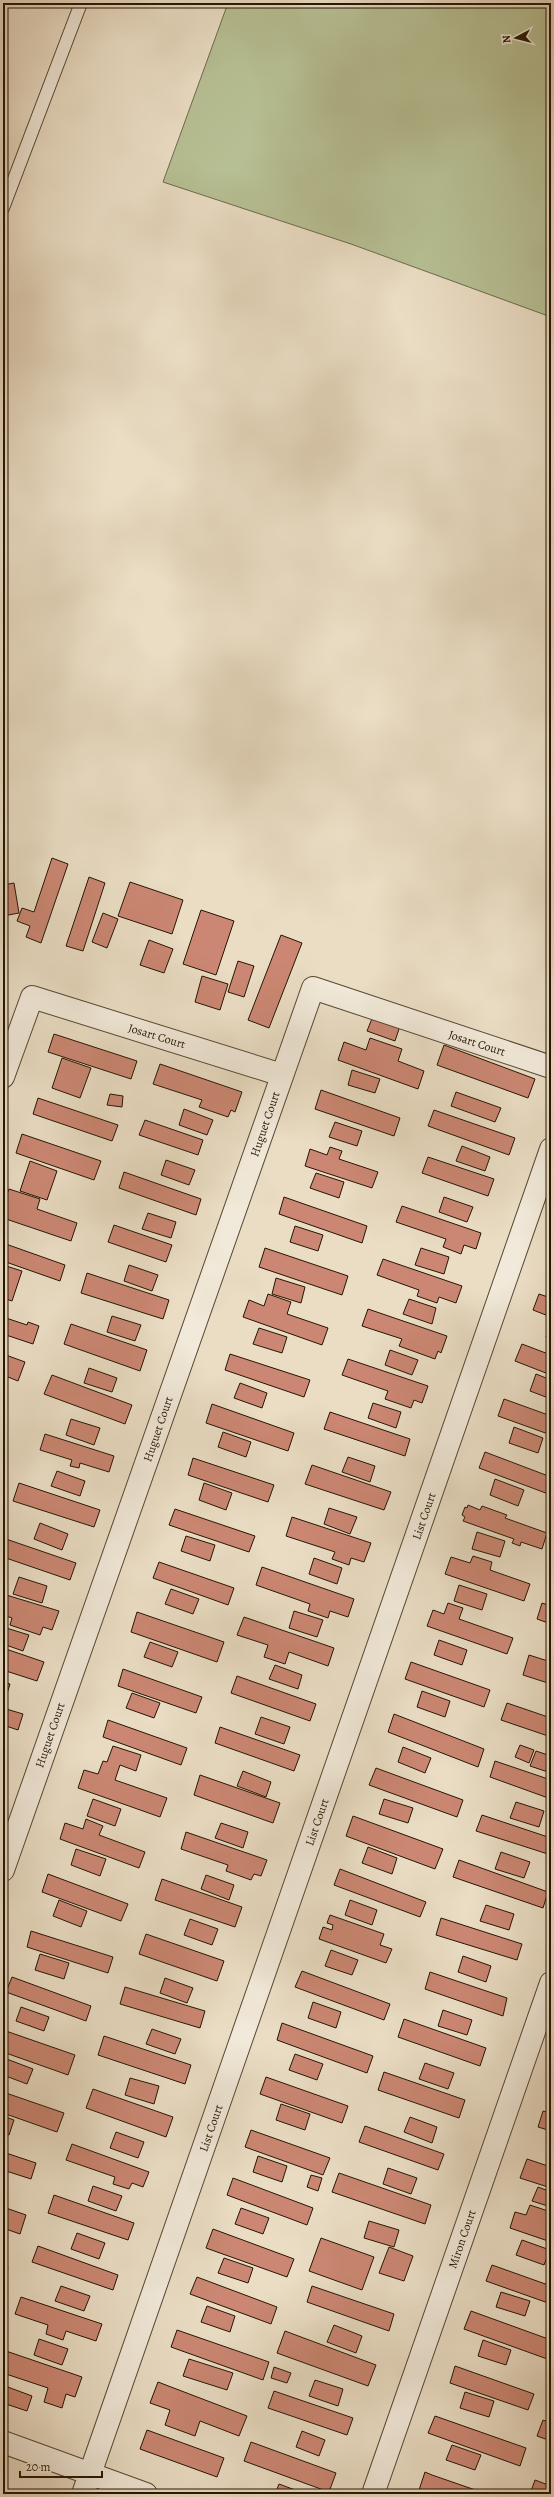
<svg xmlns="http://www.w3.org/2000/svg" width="554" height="2497" font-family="Alegreya,serif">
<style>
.green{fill:#b7c094;stroke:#6e6a4c}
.building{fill:#cb8773;stroke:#251503}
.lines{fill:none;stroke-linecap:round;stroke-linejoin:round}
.service-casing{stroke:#564733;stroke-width:14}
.minor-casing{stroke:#564733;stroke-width:24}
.service{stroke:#f1e9d9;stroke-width:12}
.minor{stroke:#f1e9d9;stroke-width:22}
.labels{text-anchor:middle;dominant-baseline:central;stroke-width:4;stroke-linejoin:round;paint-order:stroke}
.street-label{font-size:12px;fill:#251503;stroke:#f1e9d9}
</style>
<rect width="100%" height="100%" fill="#eaddc4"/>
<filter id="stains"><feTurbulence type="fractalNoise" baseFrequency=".005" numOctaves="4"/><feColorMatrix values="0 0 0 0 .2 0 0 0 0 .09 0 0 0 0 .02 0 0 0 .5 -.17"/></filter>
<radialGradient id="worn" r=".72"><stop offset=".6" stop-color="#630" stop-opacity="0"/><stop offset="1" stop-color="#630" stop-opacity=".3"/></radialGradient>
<polygon class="green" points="228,3 551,3 551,317 351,244 163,182"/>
<g class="building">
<polygon points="52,858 68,864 41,943 26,937 30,926 17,921 22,908 34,912"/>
<polygon points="89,877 105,883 83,951 66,946"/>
<polygon points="130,882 183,900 172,934 118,916"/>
<polygon points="14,883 19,913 3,916 3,885"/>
<polygon points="201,910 234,921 216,975 183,964"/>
<polygon points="103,913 118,919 107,948 92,942"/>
<polygon points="281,935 302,943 269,1028 248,1020"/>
<polygon points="149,940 173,949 164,973 140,965"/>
<polygon points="238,961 254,966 244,997 228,992"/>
<polygon points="202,976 228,984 220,1010 195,1002"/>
<polygon points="373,1016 400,1026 395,1041 367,1031"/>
<polygon points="54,1034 137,1061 131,1079 48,1052"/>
<polygon points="370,1038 402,1049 398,1061 424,1071 418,1089 338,1060 344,1042 366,1050"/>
<polygon points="444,1045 535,1079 528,1098 437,1065"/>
<polygon points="62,1058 91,1068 80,1098 52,1088"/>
<polygon points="160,1064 242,1092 235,1112 231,1110 228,1117 199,1107 202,1100 153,1084"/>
<polygon points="352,1070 380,1079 375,1093 348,1085"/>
<polygon points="321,1090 400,1118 394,1136 315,1109"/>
<polygon points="456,1092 501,1108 495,1122 451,1106"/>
<polygon points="110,1094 123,1096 122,1107 107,1105"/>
<polygon points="38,1098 118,1125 112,1141 33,1114"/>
<polygon points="184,1109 213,1120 207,1135 179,1125"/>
<polygon points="434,1110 515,1138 509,1155 428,1126"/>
<polygon points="145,1120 203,1140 198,1155 139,1135"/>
<polygon points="335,1122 362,1131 357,1146 329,1137"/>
<polygon points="22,1134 101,1161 94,1180 16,1153"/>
<polygon points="462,1146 490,1157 485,1171 456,1161"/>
<polygon points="330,1147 342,1151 339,1159 378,1172 372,1188 305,1166 310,1149 327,1155"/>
<polygon points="428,1157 494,1179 488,1196 422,1173"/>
<polygon points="166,1160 195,1170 189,1185 161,1175"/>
<polygon points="30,1161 57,1171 47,1200 20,1191"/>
<polygon points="124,1172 201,1199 196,1215 119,1188"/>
<polygon points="316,1173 344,1182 339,1198 310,1188"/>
<polygon points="9,1189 40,1199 37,1209 77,1223 71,1241 3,1218 3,1198 5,1199"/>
<polygon points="284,1197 367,1226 362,1243 279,1214"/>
<polygon points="444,1197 473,1207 467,1222 439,1212"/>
<polygon points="402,1206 481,1233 476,1249 464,1245 461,1254 443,1247 446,1239 396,1222"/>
<polygon points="148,1213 176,1222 171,1238 142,1229"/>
<polygon points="114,1225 172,1245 166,1262 108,1242"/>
<polygon points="295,1226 323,1235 318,1251 290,1242"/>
<polygon points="3,1243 65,1265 60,1281 3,1261"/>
<polygon points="265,1248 348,1276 342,1295 259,1267"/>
<polygon points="421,1248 449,1257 444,1274 415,1265"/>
<polygon points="383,1259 462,1286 456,1303 439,1297 437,1303 417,1296 419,1290 377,1275"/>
<polygon points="3,1265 22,1271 12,1301 3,1298"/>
<polygon points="129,1265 158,1275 152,1291 124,1281"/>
<polygon points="87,1273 169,1300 163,1319 81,1293"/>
<polygon points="276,1278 305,1287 301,1303 272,1294"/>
<polygon points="268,1294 291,1302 287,1314 328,1328 322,1345 243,1317 249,1300 264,1306"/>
<polygon points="539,1294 551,1298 551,1317 533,1310"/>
<polygon points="409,1299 436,1308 432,1324 403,1314"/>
<polygon points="368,1309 447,1336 441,1353 438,1351 435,1359 399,1346 402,1339 362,1326"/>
<polygon points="112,1316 141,1325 135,1341 107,1332"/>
<polygon points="3,1317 27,1325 28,1322 39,1326 33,1344 3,1334"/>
<polygon points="551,1323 551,1339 546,1337"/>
<polygon points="71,1324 147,1350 140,1371 64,1344"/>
<polygon points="259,1328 287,1337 282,1353 253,1344"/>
<polygon points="522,1344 551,1355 551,1375 515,1361"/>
<polygon points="390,1350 418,1360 412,1375 385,1365"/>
<polygon points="3,1354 25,1362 18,1381 3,1375"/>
<polygon points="230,1354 310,1380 304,1397 225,1370"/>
<polygon points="348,1359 428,1386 422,1403 414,1400 411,1408 385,1399 388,1391 342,1375"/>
<polygon points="89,1368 117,1378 112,1392 84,1383"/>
<polygon points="536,1374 551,1380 551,1399 530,1391"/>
<polygon points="52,1375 132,1405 125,1424 44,1394"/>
<polygon points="240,1383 267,1393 262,1408 234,1398"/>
<polygon points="504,1399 551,1416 551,1435 498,1416"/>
<polygon points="373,1403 401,1412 396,1428 368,1418"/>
<polygon points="212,1404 294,1433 288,1451 206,1423"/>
<polygon points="330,1412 410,1439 405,1456 324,1429"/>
<polygon points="71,1419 100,1428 94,1445 66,1435"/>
<polygon points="514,1427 543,1438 538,1453 509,1443"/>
<polygon points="223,1432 251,1442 246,1457 218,1447"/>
<polygon points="45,1434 114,1456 109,1472 80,1463 79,1468 70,1466 72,1460 40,1450"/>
<polygon points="485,1452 551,1477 551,1495 479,1468"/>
<polygon points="348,1457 375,1466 370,1482 342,1472"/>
<polygon points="193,1458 274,1485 268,1502 188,1475"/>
<polygon points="312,1465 391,1492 384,1510 305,1484"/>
<polygon points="57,1471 85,1481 80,1496 51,1486"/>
<polygon points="495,1479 524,1490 518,1506 490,1495"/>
<polygon points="19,1483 100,1510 94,1527 13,1501"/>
<polygon points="204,1483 232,1493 226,1510 199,1500"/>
<polygon points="468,1505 480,1510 482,1506 507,1515 505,1518 547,1533 542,1549 521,1542 520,1546 512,1543 514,1539 463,1521 465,1517 462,1515 465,1507 467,1508"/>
<polygon points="329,1508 357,1517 350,1534 324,1524"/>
<polygon points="175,1509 255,1536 249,1552 169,1525"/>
<polygon points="292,1517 371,1543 364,1562 351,1558 349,1565 332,1559 335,1552 286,1536"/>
<polygon points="40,1523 68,1534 62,1550 34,1539"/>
<polygon points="477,1532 505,1541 500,1557 472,1549"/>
<polygon points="186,1536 215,1545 210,1561 181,1551"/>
<polygon points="3,1538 76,1563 70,1580 3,1557"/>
<polygon points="473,1556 492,1562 490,1570 530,1584 524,1601 445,1574 451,1557 470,1563"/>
<polygon points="314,1558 342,1568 337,1584 309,1574"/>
<polygon points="159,1562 234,1588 228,1605 153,1578"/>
<polygon points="262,1567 354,1599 348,1617 330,1611 328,1618 308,1611 310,1604 256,1585"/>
<polygon points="19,1577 47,1586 42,1603 13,1594"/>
<polygon points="459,1585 487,1594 482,1610 454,1601"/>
<polygon points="171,1589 199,1599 193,1614 165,1604"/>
<polygon points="3,1594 59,1611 52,1630 43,1627 40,1635 10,1625 12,1618 3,1615"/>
<polygon points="448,1603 463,1608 459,1619 513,1638 507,1654 427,1626 433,1610 444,1614"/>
<polygon points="542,1603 551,1606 551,1624 537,1619"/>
<polygon points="294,1611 323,1620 317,1637 289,1628"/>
<polygon points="137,1612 224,1642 217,1662 131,1632"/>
<polygon points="244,1617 334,1648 328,1666 289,1652 285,1664 264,1657 268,1645 237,1635"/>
<polygon points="3,1627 29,1635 23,1651 3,1644"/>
<polygon points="439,1640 467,1650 462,1665 434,1655"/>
<polygon points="150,1642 178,1652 172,1667 144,1657"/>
<polygon points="3,1648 44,1662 37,1681 3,1670"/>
<polygon points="529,1655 551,1662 551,1684 523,1675"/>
<polygon points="411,1662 490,1690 484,1707 405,1679"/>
<polygon points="275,1665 302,1675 298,1689 269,1679"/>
<polygon points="123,1669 202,1697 196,1713 118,1686"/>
<polygon points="237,1676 316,1704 310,1721 231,1693"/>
<polygon points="3,1682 10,1684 5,1700 3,1700"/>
<polygon points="422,1691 450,1701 445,1717 417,1707"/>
<polygon points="132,1693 160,1703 154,1718 126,1708"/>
<polygon points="507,1703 551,1718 551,1737 501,1720"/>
<polygon points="3,1708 23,1714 18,1730 3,1725"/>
<polygon points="394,1714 484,1749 478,1767 388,1732"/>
<polygon points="261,1717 290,1727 284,1744 255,1734"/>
<polygon points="108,1720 187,1748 181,1765 103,1737"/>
<polygon points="220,1727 300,1755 294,1771 215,1743"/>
<polygon points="520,1745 534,1750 529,1763 515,1757"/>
<polygon points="113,1746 141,1755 136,1771 120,1765 115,1780 167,1798 160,1817 78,1788 84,1770 98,1774 103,1761 107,1762"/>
<polygon points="403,1747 431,1758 425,1773 398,1762"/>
<polygon points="536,1751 551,1756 551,1773 530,1766"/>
<polygon points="495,1761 551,1780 551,1799 490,1777"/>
<polygon points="376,1768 463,1800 457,1817 369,1785"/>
<polygon points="243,1771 271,1782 266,1797 237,1786"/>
<polygon points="200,1775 280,1803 273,1823 194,1795"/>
<polygon points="93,1799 121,1809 115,1826 87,1816"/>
<polygon points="384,1799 413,1808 408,1823 379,1814"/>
<polygon points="516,1802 544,1811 539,1827 510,1818"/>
<polygon points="482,1815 551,1838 551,1855 476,1831"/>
<polygon points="353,1816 443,1849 435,1869 346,1836"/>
<polygon points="86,1819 103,1826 99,1835 145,1852 139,1868 60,1839 65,1823 83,1829"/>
<polygon points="221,1823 248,1832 243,1848 215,1838"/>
<polygon points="186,1832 267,1860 261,1876 254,1874 251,1880 226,1871 228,1865 181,1849"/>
<polygon points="368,1847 397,1858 392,1874 362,1863"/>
<polygon points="76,1849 106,1859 100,1876 71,1865"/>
<polygon points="501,1852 530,1862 524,1878 495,1869"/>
<polygon points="459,1860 548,1892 543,1908 453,1877"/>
<polygon points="340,1869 426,1902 420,1917 334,1885"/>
<polygon points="48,1874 128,1904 121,1921 42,1892"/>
<polygon points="206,1875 234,1885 229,1900 201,1889"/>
<polygon points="162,1879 242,1907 235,1927 155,1900"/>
<polygon points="59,1900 87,1911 81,1927 53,1916"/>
<polygon points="350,1900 377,1910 372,1925 345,1915"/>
<polygon points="486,1905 514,1914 509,1930 480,1921"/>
<polygon points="330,1915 384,1934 380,1945 392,1949 386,1963 319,1939 323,1927 332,1930 333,1925 327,1923"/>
<polygon points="441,1918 522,1944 517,1960 436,1935"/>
<polygon points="190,1919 218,1929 212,1945 184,1935"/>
<polygon points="31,1931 113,1957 108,1973 27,1947"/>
<polygon points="146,1934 224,1961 217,1981 139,1954"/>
<polygon points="331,1950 358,1960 352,1975 325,1966"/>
<polygon points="40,1954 69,1963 64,1979 35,1970"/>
<polygon points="463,1956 491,1966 486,1982 458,1972"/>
<polygon points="302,1971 390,2004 384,2020 295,1987"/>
<polygon points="430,1972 507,1998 503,2016 425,1989"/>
<polygon points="12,1977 91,2006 86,2021 6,1992"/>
<polygon points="165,1978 193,1988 187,2003 160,1993"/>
<polygon points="125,1987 205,2011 200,2028 120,2004"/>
<polygon points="313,2002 341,2012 336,2028 308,2018"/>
<polygon points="21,2007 49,2017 44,2031 16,2021"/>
<polygon points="443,2010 472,2020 467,2035 438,2026"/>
<polygon points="404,2019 486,2048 480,2066 398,2037"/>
<polygon points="282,2023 373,2056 367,2073 277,2040"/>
<polygon points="152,2029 181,2039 175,2054 146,2044"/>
<polygon points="3,2030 75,2055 68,2075 3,2052"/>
<polygon points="104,2036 191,2065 185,2084 98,2055"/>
<polygon points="295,2054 323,2064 317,2080 289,2070"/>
<polygon points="4,2058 33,2069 27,2084 3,2075"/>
<polygon points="425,2063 454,2073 448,2089 419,2079"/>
<polygon points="384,2072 465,2100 459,2118 378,2090"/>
<polygon points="266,2077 348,2106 342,2123 260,2094"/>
<polygon points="130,2078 159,2086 154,2104 125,2095"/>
<polygon points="93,2089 173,2117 166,2137 86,2108"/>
<polygon points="3,2092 64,2113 57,2132 3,2113"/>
<polygon points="281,2104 310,2114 305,2130 276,2120"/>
<polygon points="543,2111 551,2113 551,2131 538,2127"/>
<polygon points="3,2116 14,2120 9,2135 3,2133"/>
<polygon points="410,2117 437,2127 432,2143 404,2132"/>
<polygon points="365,2126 444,2154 438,2170 359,2142"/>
<polygon points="251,2130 330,2158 323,2175 245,2147"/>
<polygon points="116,2132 144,2142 138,2158 110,2148"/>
<polygon points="72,2144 149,2172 143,2187 132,2183 129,2189 113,2184 115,2177 66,2160"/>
<polygon points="3,2152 36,2163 31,2179 3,2170"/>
<polygon points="258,2156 287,2166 282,2182 253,2172"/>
<polygon points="527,2159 551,2167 551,2188 520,2178"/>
<polygon points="388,2168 417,2178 411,2194 383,2184"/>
<polygon points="339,2173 431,2205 425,2224 332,2192"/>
<polygon points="311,2175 322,2178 318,2191 307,2187"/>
<polygon points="233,2178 313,2208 307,2225 227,2195"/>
<polygon points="93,2186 122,2196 116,2211 88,2201"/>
<polygon points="538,2187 551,2192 551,2207 532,2201"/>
<polygon points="54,2195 134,2223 128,2240 48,2213"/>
<polygon points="530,2205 551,2212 547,2223 551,2224 551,2242 510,2228 515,2212 526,2215"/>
<polygon points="3,2207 26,2215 20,2234 3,2228"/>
<polygon points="241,2208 269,2218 263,2234 235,2224"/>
<polygon points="369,2221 399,2230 394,2247 364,2238"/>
<polygon points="213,2229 294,2259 287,2277 206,2248"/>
<polygon points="77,2233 105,2243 99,2259 71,2249"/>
<polygon points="321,2238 374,2257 362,2290 309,2271"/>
<polygon points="522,2240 550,2250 544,2265 516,2255"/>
<polygon points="38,2246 118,2275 113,2290 32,2262"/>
<polygon points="389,2247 413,2256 404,2281 379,2273"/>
<polygon points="224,2258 253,2268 248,2283 218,2273"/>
<polygon points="492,2265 551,2286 551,2304 486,2281"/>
<polygon points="3,2266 8,2268 3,2283"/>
<polygon points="197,2277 277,2307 271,2324 190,2294"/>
<polygon points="61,2286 90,2296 84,2311 55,2301"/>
<polygon points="312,2286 394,2314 389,2331 307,2302"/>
<polygon points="501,2292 530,2301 525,2316 496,2307"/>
<polygon points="21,2297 102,2324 96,2341 66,2331 63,2340 46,2334 48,2325 15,2314"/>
<polygon points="207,2306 235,2316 230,2332 201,2322"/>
<polygon points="471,2311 551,2340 550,2360 464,2329"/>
<polygon points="334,2325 362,2336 356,2353 327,2342"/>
<polygon points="177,2330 269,2362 263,2380 171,2347"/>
<polygon points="285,2331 376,2365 368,2386 277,2353"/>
<polygon points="39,2339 68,2349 62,2365 34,2355"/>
<polygon points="483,2340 511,2350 506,2365 478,2356"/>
<polygon points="3,2350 82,2377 75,2397 66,2394 62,2408 44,2402 48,2388 3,2373"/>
<polygon points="189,2359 233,2373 227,2390 183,2376"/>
<polygon points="455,2366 534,2394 528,2410 450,2383"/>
<polygon points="274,2367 291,2373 287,2383 271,2378"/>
<polygon points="315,2380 343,2389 338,2406 309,2396"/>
<polygon points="158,2382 247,2416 239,2436 200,2421 195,2436 165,2425 170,2410 150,2403"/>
<polygon points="5,2386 32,2396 27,2411 3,2403"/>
<polygon points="274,2391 353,2418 347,2435 268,2408"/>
<polygon points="465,2392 494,2401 489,2417 460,2408"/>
<polygon points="435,2416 526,2448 520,2466 428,2433"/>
<polygon points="543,2420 551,2423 551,2441 537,2436"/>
<polygon points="147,2430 224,2458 217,2477 140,2449"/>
<polygon points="302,2431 325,2440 319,2456 296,2447"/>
<polygon points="251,2442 336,2473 329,2492 244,2461"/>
<polygon points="452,2445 481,2455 475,2470 446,2460"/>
<polygon points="425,2472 432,2475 487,2494 430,2494 419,2490"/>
<polygon points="535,2480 551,2486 551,2494 530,2494"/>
<polygon points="279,2484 306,2494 275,2494"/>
</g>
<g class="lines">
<defs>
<polyline id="service" points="3,208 81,3"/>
<g id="minor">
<polyline points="3,1077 32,997 282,1075"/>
<polyline points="3,1870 313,988 551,1067"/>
<polyline points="3,2442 146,2494"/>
<polyline points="83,2494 551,1149"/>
<polyline points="373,2494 551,1983"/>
</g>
</defs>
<use href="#service" class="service-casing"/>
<use href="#minor" class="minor-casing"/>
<use href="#service" class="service"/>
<use href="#minor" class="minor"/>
</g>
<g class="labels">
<g class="street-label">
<text transform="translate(157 1036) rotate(17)">Josart Court</text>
<text transform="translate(477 1043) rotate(18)">Josart Court</text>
<text transform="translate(265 1124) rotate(-71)">Huguet Court</text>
<text transform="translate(158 1429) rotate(-71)">Huguet Court</text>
<text transform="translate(424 1516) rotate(-71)">List Court</text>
<text transform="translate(50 1735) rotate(-71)">Huguet Court</text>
<text transform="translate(317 1822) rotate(-71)">List Court</text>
<text transform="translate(211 2128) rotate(-71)">List Court</text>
<text transform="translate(462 2239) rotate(-71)">Miron Court</text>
</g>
</g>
<rect width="554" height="2497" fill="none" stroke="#eaddc4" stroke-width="16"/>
<rect x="4" y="4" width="546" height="2489" fill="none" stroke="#251503" stroke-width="2"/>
<rect x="8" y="8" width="538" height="2481" fill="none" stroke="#251503"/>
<g transform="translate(516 38) rotate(263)" stroke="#f1e9d9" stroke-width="3" paint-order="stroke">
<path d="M0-3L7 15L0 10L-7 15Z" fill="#251503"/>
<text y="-6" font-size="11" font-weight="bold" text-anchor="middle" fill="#251503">N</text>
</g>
<path d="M20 2471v6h82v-6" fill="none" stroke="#251503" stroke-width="2"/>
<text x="26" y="2471" font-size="12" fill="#251503" stroke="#f1e9d9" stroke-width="3" paint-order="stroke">20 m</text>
<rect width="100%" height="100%" filter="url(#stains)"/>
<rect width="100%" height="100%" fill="url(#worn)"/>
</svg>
